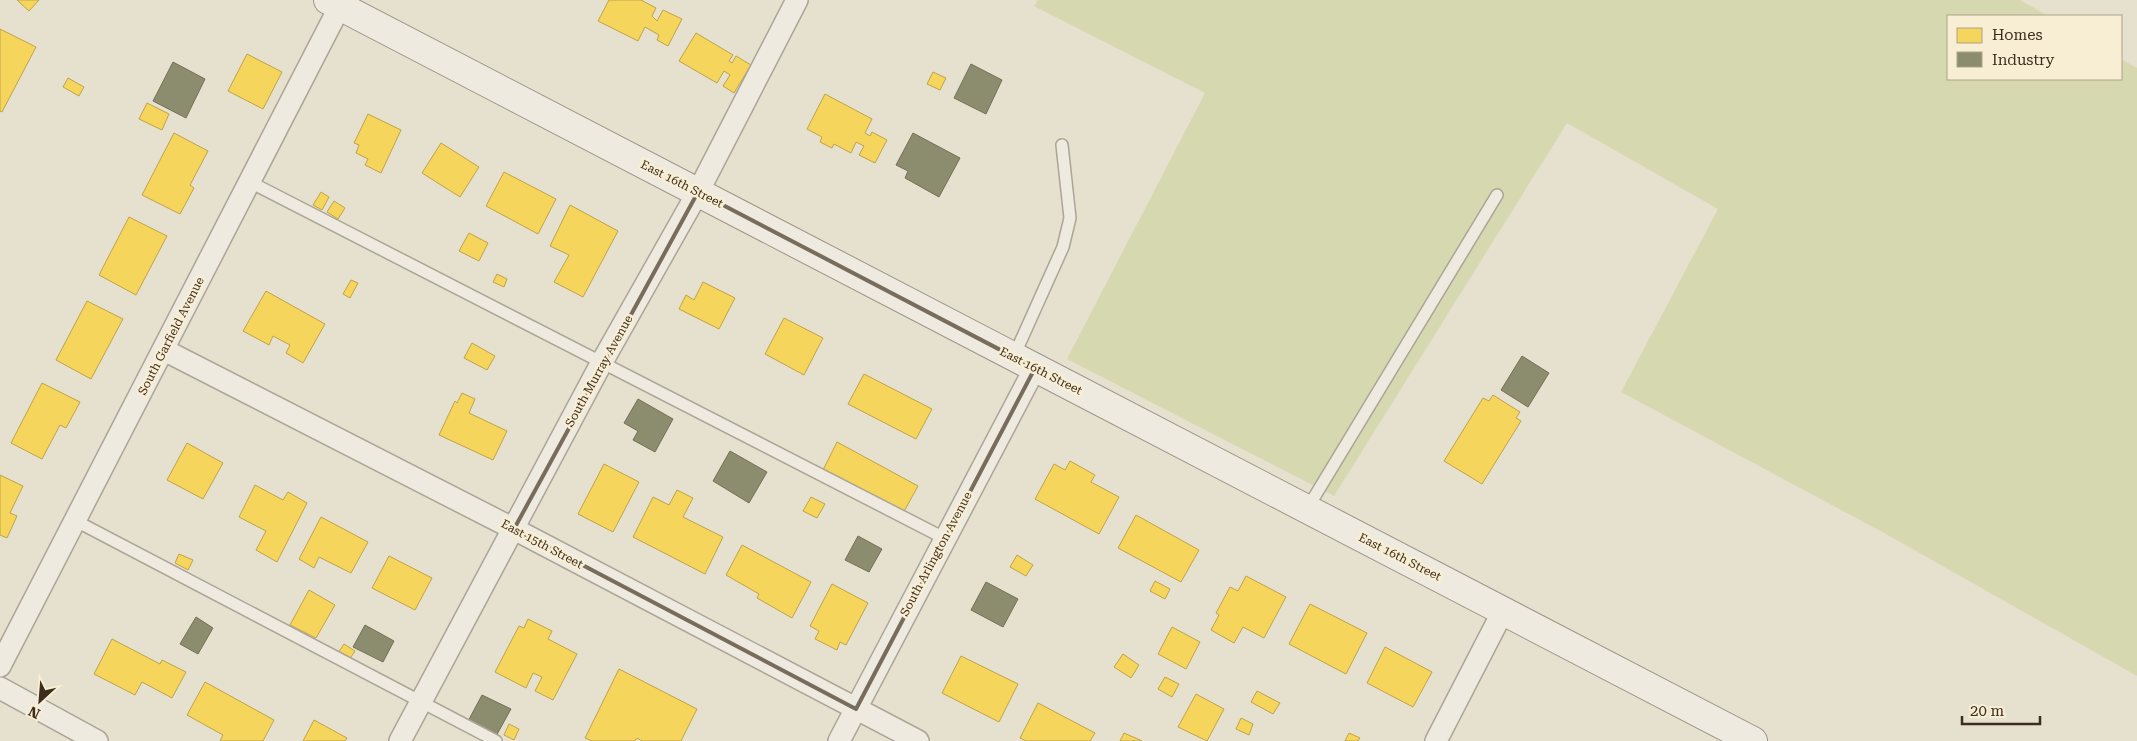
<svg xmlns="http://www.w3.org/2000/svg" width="2137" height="741" font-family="'Roboto Serif',serif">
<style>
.green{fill:#d6d8b0}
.homes{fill:#f6d55c;stroke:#bea349}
.industry{fill:#8c8c6e;stroke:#747056}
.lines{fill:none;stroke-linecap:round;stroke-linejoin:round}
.lane-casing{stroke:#aca597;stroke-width:14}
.street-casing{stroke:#aca597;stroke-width:24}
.secondary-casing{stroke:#9c9487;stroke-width:30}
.lane{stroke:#eeeae0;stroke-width:11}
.street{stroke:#eeeae0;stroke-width:21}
.secondary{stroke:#eeeae0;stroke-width:28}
.marked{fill:none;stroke:#786c5c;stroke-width:4;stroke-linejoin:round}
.labels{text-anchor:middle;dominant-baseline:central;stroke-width:5;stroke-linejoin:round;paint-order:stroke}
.street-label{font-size:12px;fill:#3d2d1e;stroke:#f8eed4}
</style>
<rect width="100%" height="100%" fill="#e6e0ce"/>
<polygon class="green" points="1038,0 2020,0 2048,16 1948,16 1948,79 2121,79 2121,59 2137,68 2137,676 1886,534 1621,392 1718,209 1567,123 1334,496 1067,359 1205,93 1034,6"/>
<g class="homes">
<polygon points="17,0 39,0 29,11"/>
<polygon points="609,0 641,0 656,8 652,16 657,21 663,10 682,19 668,46 657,40 659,35 645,27 638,41 598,21"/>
<polygon points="0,29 36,47 2,112 0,111"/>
<polygon points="696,33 733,55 729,61 732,63 736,56 751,65 734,93 723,86 730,75 724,71 717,83 679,61"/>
<polygon points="247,54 282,72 263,109 228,91"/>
<polygon points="933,72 946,78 940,90 927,84"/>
<polygon points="68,78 84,87 79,96 63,87"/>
<polygon points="825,94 872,119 865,133 870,136 872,132 887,140 875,163 859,155 864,146 856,142 851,153 834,144 832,148 820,142 822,137 807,129"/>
<polygon points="147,103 169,114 162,130 139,119"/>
<polygon points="368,114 401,130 381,173 365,165 368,159 356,153 359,145 354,143"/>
<polygon points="174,133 208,151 190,185 194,188 180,214 142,195"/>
<polygon points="441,143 479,167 460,197 422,173"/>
<polygon points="504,172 556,199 538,234 486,206"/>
<polygon points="321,192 329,197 322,210 313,205"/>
<polygon points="334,201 345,208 338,219 327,212"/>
<polygon points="570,205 618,231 583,297 554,282 569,255 550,246"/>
<polygon points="129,217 167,236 136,295 99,275"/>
<polygon points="469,233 488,243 479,261 459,251"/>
<polygon points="497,274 507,279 504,287 493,282"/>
<polygon points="351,280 358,283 350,298 343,294"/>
<polygon points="703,282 735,298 719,329 679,309 686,295 694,300"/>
<polygon points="266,291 325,324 303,363 286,353 290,345 273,336 269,345 243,331"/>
<polygon points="87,301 123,319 91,379 56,360"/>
<polygon points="784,318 823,338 804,375 765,354"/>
<polygon points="472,343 495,356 487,370 464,358"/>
<polygon points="864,374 932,409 916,439 848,404"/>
<polygon points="42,383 80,402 66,428 60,425 42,459 11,443"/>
<polygon points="462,393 475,399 469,413 507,431 493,460 439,435 455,401 457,403"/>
<polygon points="1493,395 1520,412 1516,418 1521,421 1482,484 1444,461 1483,398 1489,401"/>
<polygon points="837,442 918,486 902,515 822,472"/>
<polygon points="187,443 223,463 203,499 167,480"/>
<polygon points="1070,461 1095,475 1091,482 1119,497 1099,534 1035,499 1054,464 1065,470"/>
<polygon points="604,464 639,482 613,532 578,514"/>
<polygon points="0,475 23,486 10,513 17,516 7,538 0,535"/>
<polygon points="255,485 283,500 288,492 307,503 277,562 256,550 266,531 239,517"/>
<polygon points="677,490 693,498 683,517 723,537 705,574 633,537 653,497 669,505"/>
<polygon points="811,497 825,504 817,518 803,511"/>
<polygon points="1136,515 1199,550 1181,582 1118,548"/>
<polygon points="321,517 368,542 351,573 319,557 314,568 299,559"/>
<polygon points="742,545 811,582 792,618 757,598 759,594 726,575"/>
<polygon points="179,554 193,560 188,570 175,563"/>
<polygon points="1017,555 1033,565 1026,576 1010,567"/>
<polygon points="389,556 432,578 415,610 372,588"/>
<polygon points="1246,576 1286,597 1264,638 1243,627 1234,643 1211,630 1219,615 1216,613 1230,587 1238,591"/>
<polygon points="1155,581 1170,589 1165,599 1150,591"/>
<polygon points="832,584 868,603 846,645 840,642 837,650 815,639 819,631 810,626"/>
<polygon points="309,590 335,605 316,638 290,625"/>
<polygon points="1310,604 1367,633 1346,674 1289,644"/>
<polygon points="528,619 552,631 548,639 577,654 553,700 535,691 542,677 533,673 526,688 495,672 519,626 524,628"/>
<polygon points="1172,627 1200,642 1186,669 1158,654"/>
<polygon points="112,639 160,664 162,660 186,672 172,698 142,682 135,695 94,674"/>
<polygon points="344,644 355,651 349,660 338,653"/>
<polygon points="1385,647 1432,672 1413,707 1367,683"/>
<polygon points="1123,654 1139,665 1131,678 1114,667"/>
<polygon points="961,656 1018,684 999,722 942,693"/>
<polygon points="619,669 697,709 681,741 642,741 637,738 635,741 592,741 585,738"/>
<polygon points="1165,677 1179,684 1172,697 1158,689"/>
<polygon points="205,682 274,720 263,741 220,741 223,735 187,715"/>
<polygon points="1257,691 1280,703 1273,714 1251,702"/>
<polygon points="1196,694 1224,709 1207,741 1178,727"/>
<polygon points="1038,703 1095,733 1090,741 1026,741 1020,738"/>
<polygon points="1241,718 1253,724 1249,735 1236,729"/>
<polygon points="314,720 347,738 345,741 303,741"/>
<polygon points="509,724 519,729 514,740 504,735"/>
<polygon points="1124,733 1142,741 1120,741"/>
<polygon points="1349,733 1360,738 1358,741 1345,741"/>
</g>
<g class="industry">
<polygon points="173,62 205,79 186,118 153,101"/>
<polygon points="971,64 1002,80 986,114 954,98"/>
<polygon points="913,133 960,158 939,197 905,178 908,171 896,165"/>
<polygon points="1522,356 1549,373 1528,407 1501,390"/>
<polygon points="638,399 673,419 655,452 633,440 638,431 624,423"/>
<polygon points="730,451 767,472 749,503 713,481"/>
<polygon points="858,536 882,549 869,572 845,560"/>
<polygon points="986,582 1018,599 1003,627 971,610"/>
<polygon points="196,617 213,628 198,654 180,644"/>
<polygon points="365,625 394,641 383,662 353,647"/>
<polygon points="482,695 511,709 495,738 467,723"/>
</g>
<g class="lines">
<defs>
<g id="lane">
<polyline points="250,182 944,538"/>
<polyline points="1014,356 1063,247 1070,218 1062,145"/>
<polyline points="1307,509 1497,195"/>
<polyline points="76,521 496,741"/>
</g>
<g id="street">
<polyline points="164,350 514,529 918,741"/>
<polyline points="0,666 340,6"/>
<polyline points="0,688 97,741"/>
<polyline points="400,741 602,362 698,192 797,0"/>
<polyline points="839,741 1035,368"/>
<polyline points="1436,741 1503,611"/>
</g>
<polyline id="secondary" points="328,0 1753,741"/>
</defs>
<use href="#lane" class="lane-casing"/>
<use href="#street" class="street-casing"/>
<use href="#secondary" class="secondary-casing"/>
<use href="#lane" class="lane"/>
<use href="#street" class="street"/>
<use href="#secondary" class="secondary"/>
</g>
<path class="marked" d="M698,192L1035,368L856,709L514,529Z"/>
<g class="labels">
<g class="street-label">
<text transform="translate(682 184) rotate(27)">East 16th Street</text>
<text transform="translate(171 336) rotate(-63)">South Garfield Avenue</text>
<text transform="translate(599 371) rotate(-61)">South Murray Avenue</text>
<text transform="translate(1041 371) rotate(27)">East 16th Street</text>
<text transform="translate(542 544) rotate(28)">East 15th Street</text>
<text transform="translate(936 554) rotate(-62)">South Arlington Avenue</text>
<text transform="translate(1400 557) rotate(27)">East 16th Street</text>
</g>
</g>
<rect x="1947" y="15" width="175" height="65" fill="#f8eed4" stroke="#ada18b"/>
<rect x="1957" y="28" width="25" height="15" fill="#f6d55c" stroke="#ada18b"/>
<text x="1992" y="40" font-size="15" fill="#3d2d1e">Homes</text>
<rect x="1957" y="52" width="25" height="15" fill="#8c8c6e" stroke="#ada18b"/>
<text x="1992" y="65" font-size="15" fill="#3d2d1e">Industry</text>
<g transform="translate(40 701) rotate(206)" stroke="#f8eed4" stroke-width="4" paint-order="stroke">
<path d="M0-4L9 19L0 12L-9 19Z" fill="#3d2d1e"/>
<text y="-8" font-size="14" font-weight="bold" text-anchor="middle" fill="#3d2d1e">N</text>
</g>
<path d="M1962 716v8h78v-8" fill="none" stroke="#3d2d1e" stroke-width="2.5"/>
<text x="1970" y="716" font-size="15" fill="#3d2d1e" stroke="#f8eed4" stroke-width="4" paint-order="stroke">20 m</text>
</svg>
